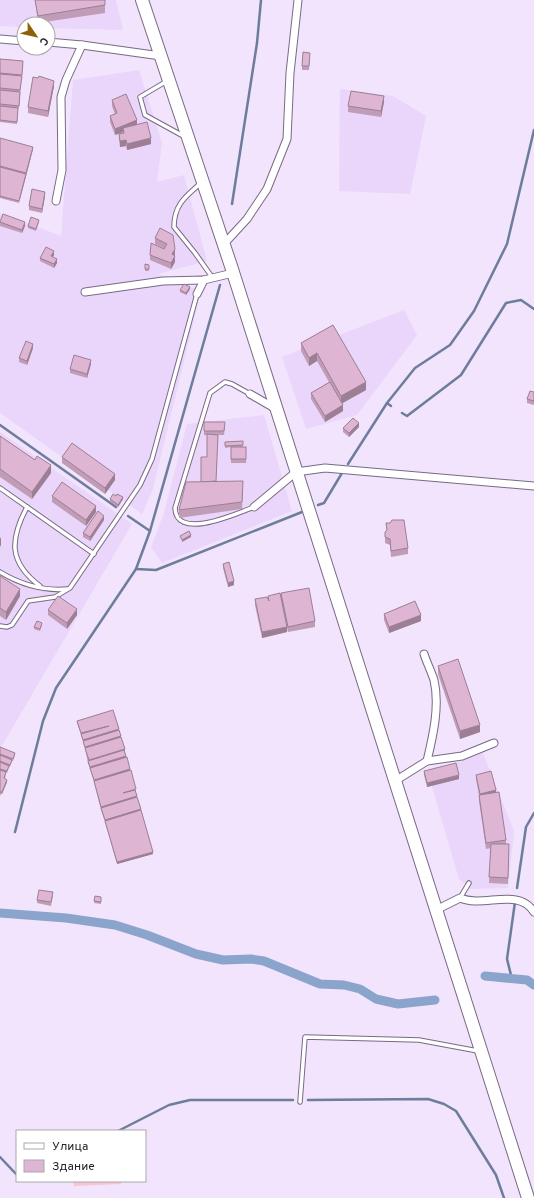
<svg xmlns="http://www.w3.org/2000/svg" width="534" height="1198" font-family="Overpass,sans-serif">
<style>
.built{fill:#ead6fa}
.green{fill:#f6c5d1}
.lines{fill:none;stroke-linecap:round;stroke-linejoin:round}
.stream{stroke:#6e7d9c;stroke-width:2.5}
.canal{stroke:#8ba4cb;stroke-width:9}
.service-casing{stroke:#786a84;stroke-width:5.5}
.minor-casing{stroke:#786a84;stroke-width:9}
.trunk-casing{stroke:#786a84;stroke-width:14}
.service{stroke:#fff;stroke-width:3.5}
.minor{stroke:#fff;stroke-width:7}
.trunk{stroke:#fff;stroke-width:12}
.wall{fill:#c09cb6}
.shaded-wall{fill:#9c7f94}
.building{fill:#dfb5d4;stroke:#9c7f94}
</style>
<rect width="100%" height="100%" fill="#f1e4fc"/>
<g class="built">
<polygon points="0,0 116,0 123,30 48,28 48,24 24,24 24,27 0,26"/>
<polygon points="139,70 162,143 157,182 184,175 207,261 158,274 201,291 153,489 142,514 0,413 0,213 61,236 73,80"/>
<polygon points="340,89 393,96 426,116 410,194 339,191"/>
<polygon points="404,310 417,335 357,415 306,429 282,357"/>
<polygon points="264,415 292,511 162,563 151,547 163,516 187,424"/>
<polygon points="0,432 132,524 0,749"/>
<polygon points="483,753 514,831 508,888 470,889 459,879 428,773"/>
</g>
<polygon class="green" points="73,1181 121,1181 121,1184 74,1186"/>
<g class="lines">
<g class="stream">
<polyline points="232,204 257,43 261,0"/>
<polyline points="387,403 391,406"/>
<polyline points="402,413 407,416 461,375 506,303 521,300 534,309"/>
<polyline points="0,425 116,507"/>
<polyline points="348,464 387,403 415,368 450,345 474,311 507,244 534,130"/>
<polyline points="318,505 324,503 342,473"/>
<polyline points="128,516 150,531"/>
<polyline points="136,569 156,570 302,512"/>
<polyline points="15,832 43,721 56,688 136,569 150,531 220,285"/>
<polyline points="517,888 526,827 534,813"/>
<polyline points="512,979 507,959 515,902"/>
<polyline points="308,1100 428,1099 444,1104 456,1111 496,1175 504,1198"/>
<polyline points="118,1131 169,1105 190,1100 293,1100"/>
<polyline points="0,1157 17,1175"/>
</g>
<g class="canal">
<polyline points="0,913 66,918 115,925 147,935 196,954 223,960 251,959 264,961 320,984 344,985 360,989 376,999 398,1004 435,1000"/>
<polyline points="485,976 527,980 534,985"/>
</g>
<defs>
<g id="service">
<polyline points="167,81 140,97 145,115 185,137"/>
<path d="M201,183C185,197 174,205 174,227L195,253L212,277"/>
<path d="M250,394L232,384L225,382L210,393L175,508C176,541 236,514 254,507"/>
<polyline points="0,488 94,554"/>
<path d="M27,507C10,539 8,562 40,586"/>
<path d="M0,572C20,584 44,591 67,589"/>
<polyline points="0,626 7,627 12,625 28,601 55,597 70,588 140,485 152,459 197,294"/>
<polyline points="460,898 469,883"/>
<polyline points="300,1102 305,1037 419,1040 478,1051"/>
</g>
<g id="minor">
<polyline points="0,39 24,41"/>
<polyline points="48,42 82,45 161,56"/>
<polyline points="56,201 62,170 61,97 66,80 82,45"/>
<polyline points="224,244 247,219 267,189 287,139 290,73 298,0"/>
<polyline points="85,292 163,281 204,280 233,273"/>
<polyline points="197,294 204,280"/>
<polyline points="250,394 276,409"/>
<polyline points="254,507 296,472 325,468 534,486"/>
<path d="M424,654C427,663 431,671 434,680C440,706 433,736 427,761"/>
<polyline points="395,781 427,761 462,756 494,743"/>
<path d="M436,910L460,898C484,908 518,887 534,912"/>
</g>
<polyline id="trunk" points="142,0 231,266 528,1198"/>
</defs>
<use href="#service" class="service-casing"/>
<use href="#minor" class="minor-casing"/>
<use href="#trunk" class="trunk-casing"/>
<use href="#service" class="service"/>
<use href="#minor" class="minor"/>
<use href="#trunk" class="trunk"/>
</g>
<g class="wall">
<polygon points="35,0 105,0 105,13 38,23"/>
<polygon points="310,57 309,70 302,70 302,66"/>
<polygon points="0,59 23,61 19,108 18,108 17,124 0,122"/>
<polygon points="38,78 54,86 48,117 28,113 28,107"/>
<polygon points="112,100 137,125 151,144 127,150 126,146 120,147 119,140 119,134 123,133 123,132 115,135 110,122 110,116 115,114 112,106"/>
<polygon points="384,102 381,117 348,112 348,106"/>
<polygon points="0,138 33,149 19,203 0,198"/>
<polygon points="45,196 42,213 29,210 29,206"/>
<polygon points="0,222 25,226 22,233 0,226"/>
<polygon points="39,222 36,231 28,228 28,226"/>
<polygon points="160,228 175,255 174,256 175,262 171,269 150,260 150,255 165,249 155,244 155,238"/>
<polygon points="54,255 53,257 57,263 54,268 40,261 40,258"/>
<polygon points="145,264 149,265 149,271 145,271"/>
<polygon points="190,289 186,295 180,292 180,290"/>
<polygon points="333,325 366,390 342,403 343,411 325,422 311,399 311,393 329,382 317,361 309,366 301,351 301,343"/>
<polygon points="33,348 27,365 19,362 19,358"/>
<polygon points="91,364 87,378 70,373 70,369"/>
<polygon points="534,392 534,405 527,403 527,399"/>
<polygon points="204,422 225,426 224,435 218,435 216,481 243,489 242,509 179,518 179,510 201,482 207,457 207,435 204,435"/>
<polygon points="359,427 349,437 343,432 343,428"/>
<polygon points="0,436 35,460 51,473 32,499 0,477"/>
<polygon points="243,441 243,447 246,447 246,463 231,463 231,447 225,448 225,442"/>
<polygon points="62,457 115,480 105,494 62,463"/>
<polygon points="52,496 96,512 86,526 52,502"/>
<polygon points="116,496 123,499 118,507 110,501 110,499"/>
<polygon points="104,520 90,541 83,537 83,533"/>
<polygon points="386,523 408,548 408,554 391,557 390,545 385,543 385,532 387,531"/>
<polygon points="223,564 234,585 228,587 223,568"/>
<polygon points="0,576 20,596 6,620 0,616"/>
<polygon points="281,593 315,621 315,627 288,632 287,628 287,632 262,638 255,605 255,599 268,599 268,596 281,598"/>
<polygon points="48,610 77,615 67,629 48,615"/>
<polygon points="384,614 421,621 389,633 384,620"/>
<polygon points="42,625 40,631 34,629 34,627"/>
<polygon points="438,666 480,732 460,739 438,674"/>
<polygon points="77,721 119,731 153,854 117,864 105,822 101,810 94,782 88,763 85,749 83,743 83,741 77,723"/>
<polygon points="0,747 15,755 13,761 12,761 10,767 9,767 7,773 6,773 5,779 7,782 2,794 1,794 0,796"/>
<polygon points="424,771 459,779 427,787 424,775"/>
<polygon points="476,775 496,793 506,840 506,844 509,850 508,884 489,883 491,848 486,849 479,801 479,795 476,779"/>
<polygon points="53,896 51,906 37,903 37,900"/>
<polygon points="95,896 101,897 101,904 94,903"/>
</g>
<g class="shaded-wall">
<polygon points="54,81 54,86 48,117 48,111"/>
<polygon points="384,96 384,102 381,117 381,111"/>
<polygon points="137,120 137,126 123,128 123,132 115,135 115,129"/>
<polygon points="151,138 151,144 127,150 127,144"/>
<polygon points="126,140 126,146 120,147 120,141"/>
<polygon points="33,147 33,149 19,203 26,173"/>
<polygon points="45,192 45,196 42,213 42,209"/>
<polygon points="25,222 25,226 22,233 22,230"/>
<polygon points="175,249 175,255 172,260 172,254"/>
<polygon points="54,251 54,255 51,260 51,256"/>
<polygon points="175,256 175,262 171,269 171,263"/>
<polygon points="57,259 57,263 54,268 54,264"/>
<polygon points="190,287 190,289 186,295 186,293"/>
<polygon points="33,344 33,348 27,365 27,361"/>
<polygon points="317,353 317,361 309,366 309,358"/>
<polygon points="91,360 91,364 87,378 87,374"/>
<polygon points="366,382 366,390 341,404 341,396"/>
<polygon points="343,405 343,411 325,422 325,416"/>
<polygon points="359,423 359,427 349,437 349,433"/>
<polygon points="51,465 51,473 32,499 32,492"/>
<polygon points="115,474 115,480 105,494 105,488"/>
<polygon points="123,497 123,499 118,507 118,505"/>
<polygon points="96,506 96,512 86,526 86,520"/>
<polygon points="104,516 104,520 90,541 90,537"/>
<polygon points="191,535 191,537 182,542 182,540"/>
<polygon points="1,537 1,545 0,547 0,539"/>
<polygon points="234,581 234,585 228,587 228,583"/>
<polygon points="20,589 20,596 6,620 6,612"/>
<polygon points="77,609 77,615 67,629 67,623"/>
<polygon points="421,615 421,621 389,633 389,627"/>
<polygon points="287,627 287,632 262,638 262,632"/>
<polygon points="480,725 480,732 460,739 460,731"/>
<polygon points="119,729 119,731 83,742 83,740"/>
<polygon points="121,736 121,738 85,749 85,747"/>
<polygon points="125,749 125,751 89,762 89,760"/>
<polygon points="126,756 126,758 90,769 90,767"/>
<polygon points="130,769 130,771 94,782 94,780"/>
<polygon points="459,775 459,779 427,787 427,783"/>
<polygon points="7,780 7,782 2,794 2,792"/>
<polygon points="496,790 496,794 480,798 480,794"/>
<polygon points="137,796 137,798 101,809 101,807"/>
<polygon points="141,809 141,811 105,822 105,820"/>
<polygon points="153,852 153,854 117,864 117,862"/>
</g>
<g class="building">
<polygon points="35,0 105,0 105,5 38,16"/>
<polygon points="303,52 310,53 309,66 302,66"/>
<polygon points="0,59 23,61 22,75 0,73"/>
<polygon points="0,74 22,76 20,90 0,88"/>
<polygon points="39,76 54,81 48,111 28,107 33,77 38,78"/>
<polygon points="0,90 20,92 19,106 0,104"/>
<polygon points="351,91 384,96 381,111 348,106"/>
<polygon points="126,94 137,120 115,129 110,116 117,113 112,100"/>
<polygon points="0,106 18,108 17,122 0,120"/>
<polygon points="147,122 151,138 127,144 126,140 120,141 119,134 124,133 123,128"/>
<polygon points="0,138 33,147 26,173 0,166"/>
<polygon points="0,167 26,174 19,201 0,196"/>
<polygon points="32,189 45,192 42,209 29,206"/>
<polygon points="3,214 25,222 22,230 0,222"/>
<polygon points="31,217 39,220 36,229 28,226"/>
<polygon points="160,228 173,235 175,249 172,254 175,256 171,263 150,255 151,243 164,249 167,244 155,238"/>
<polygon points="46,247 54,251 51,256 57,259 54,264 40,258"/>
<polygon points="145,264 149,265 149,269 145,269"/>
<polygon points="184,284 190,287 186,293 180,290"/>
<polygon points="333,325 366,382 341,396 317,353 309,358 301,343"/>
<polygon points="26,341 33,344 27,361 19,358"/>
<polygon points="74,355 91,360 87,374 70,369"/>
<polygon points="330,382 343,405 325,416 311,393"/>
<polygon points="530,391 534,392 534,401 527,399"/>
<polygon points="353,418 359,423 349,433 343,428"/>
<polygon points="204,422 225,422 224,431 204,431"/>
<polygon points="207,434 218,435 216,481 201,482 201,457 207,457"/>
<polygon points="0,436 35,460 37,456 51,465 32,492 0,469"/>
<polygon points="243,441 243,445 225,446 225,442"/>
<polygon points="72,443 115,474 105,488 62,457"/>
<rect x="231" y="447" width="15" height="12"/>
<polygon points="243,481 242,502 179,510 186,482"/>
<polygon points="62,482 96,506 86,520 52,496"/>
<polygon points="113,494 116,496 117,494 123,497 118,505 110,499"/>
<polygon points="98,511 104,516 90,537 83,533"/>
<polygon points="392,520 404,520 408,548 391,551 390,539 385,537 385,532 387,530 386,523 390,523"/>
<polygon points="189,531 191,535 182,540 180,536"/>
<polygon points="229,562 234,581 228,583 223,564"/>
<polygon points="0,576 20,589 6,612 0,608"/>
<polygon points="309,588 315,621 288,627 281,593"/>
<polygon points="280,593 287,627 262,632 255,599 267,597 269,601 268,596"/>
<polygon points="58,596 77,609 67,623 48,610"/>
<polygon points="415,601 421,615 389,627 384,614"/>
<polygon points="37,621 42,623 40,629 34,627"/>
<polygon points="458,659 480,725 460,731 438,666"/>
<polygon points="113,710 119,729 83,740 81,734 109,726 81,733 77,721"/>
<polygon points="119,730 121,736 85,747 83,741"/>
<polygon points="121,737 125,749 89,760 85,748"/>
<polygon points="0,747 15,753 13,759 0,754"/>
<polygon points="124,750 126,756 90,767 88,761"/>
<polygon points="0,755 12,760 10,765 0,761"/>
<polygon points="127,757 130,769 94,780 90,768"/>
<polygon points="0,762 9,766 7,771 0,769"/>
<polygon points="456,763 459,775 427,783 424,771"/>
<polygon points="0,770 6,772 4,778 7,780 2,792 0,792"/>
<polygon points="131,770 136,789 123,793 135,790 137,796 101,807 94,781"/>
<polygon points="491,771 496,790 480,794 476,775"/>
<polygon points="499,792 506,840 486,843 479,795"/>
<polygon points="137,797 141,809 105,820 101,808"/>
<polygon points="141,810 153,852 117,862 105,821"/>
<polygon points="491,844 509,844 508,878 489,877"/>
<polygon points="39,890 53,892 51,902 37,900"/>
<polygon points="95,896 101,897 101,902 94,901"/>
</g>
<rect x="16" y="1130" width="130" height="52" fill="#ffffff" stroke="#a9a7ab"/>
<rect x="24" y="1143" width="20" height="6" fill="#ffffff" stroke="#a9a7ab"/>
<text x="52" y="1150" font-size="12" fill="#29232e">Улица</text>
<rect x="24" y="1160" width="20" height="12" fill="#dfb5d4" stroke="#a9a7ab"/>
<text x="52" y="1170" font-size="12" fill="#29232e">Здание</text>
<g transform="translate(36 36) rotate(124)"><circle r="19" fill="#ffffff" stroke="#a9a7ab"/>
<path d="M0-3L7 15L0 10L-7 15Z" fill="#8c6205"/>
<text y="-6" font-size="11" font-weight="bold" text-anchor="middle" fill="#29232e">С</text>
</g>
</svg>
